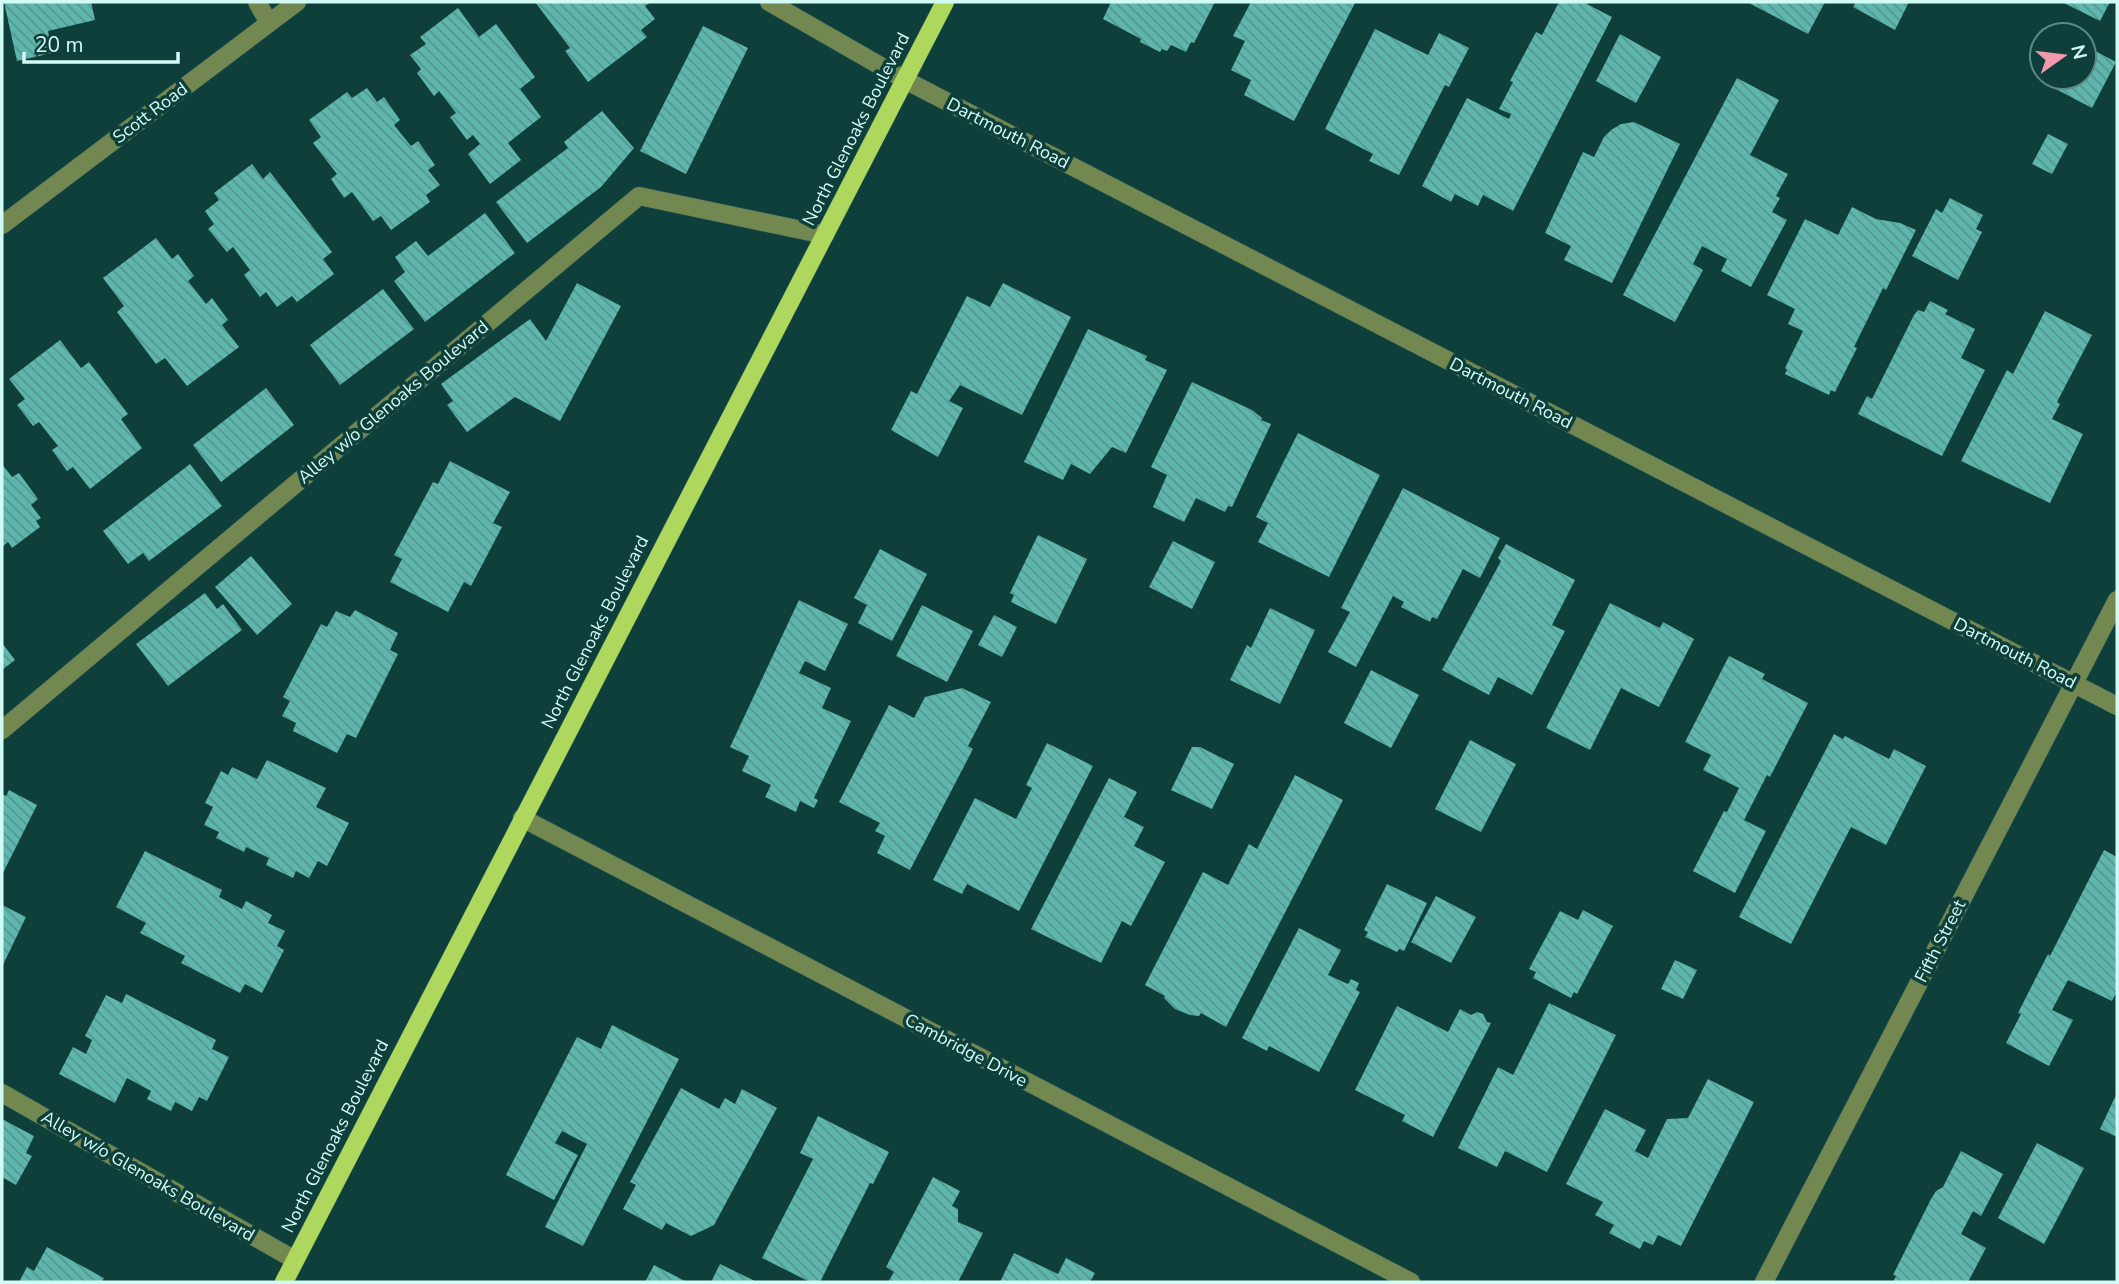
<svg xmlns="http://www.w3.org/2000/svg" width="2119" height="1284" font-family="'Nunito Sans',sans-serif">
<style>
.building{fill:url(#building-back-hatch)}
.lines{fill:none;stroke-linecap:round;stroke-linejoin:round}
.minor-casing{stroke:#2d5d59;stroke-width:19}
.major-casing{stroke:#2d5d59;stroke-width:19}
.minor{stroke:#738750;stroke-width:18}
.major{stroke:#add75d;stroke-width:18}
.labels{text-anchor:middle;dominant-baseline:central;stroke-width:7;stroke-linejoin:round;paint-order:stroke}
.street-label{font-size:18px;fill:#d2fbf5;stroke:#0e3f3b}
</style>
<defs>
<pattern id="building-back-hatch" width="6" height="6" patternUnits="userSpaceOnUse" patternTransform="scale(1.75)"><rect width="6" height="6" fill="#5eb6ac"/><path d="M-1 5l2 2M0 0l6 6M5-1l2 2" fill="none" stroke="#55968f"/></pattern>
</defs>
<rect width="100%" height="100%" fill="#0e3f3b"/>
<g class="building">
<polygon points="4,2 91,2 95,20 48,31 52,53 17,61"/>
<polygon points="535,2 651,2 645,6 655,19 641,30 647,37 588,82 565,51 570,48"/>
<polygon points="1111,2 1215,2 1194,43 1191,42 1186,52 1171,45 1167,51 1162,49 1160,52 1140,42 1141,39 1103,19"/>
<polygon points="1251,2 1355,3 1294,121 1244,95 1251,80 1231,70 1245,41 1233,36"/>
<polygon points="1559,2 1583,2 1612,17 1513,211 1483,195 1478,206 1455,194 1451,202 1422,186 1467,98 1509,119 1511,114 1499,109 1513,82 1510,81 1536,32 1542,35"/>
<polygon points="1747,2 1825,2 1808,34"/>
<polygon points="1856,2 1909,2 1895,30 1853,7"/>
<polygon points="2062,2 2110,2 2100,21"/>
<polygon points="458,8 479,37 496,24 535,77 520,89 541,117 508,143 521,160 490,184 468,154 480,144 473,135 467,140 450,117 456,113 439,91 434,96 417,73 421,69 410,55 426,44 420,37"/>
<polygon points="703,26 748,48 686,174 640,151"/>
<polygon points="1375,29 1428,55 1439,33 1469,48 1449,87 1445,85 1399,175 1369,161 1373,154 1325,129"/>
<polygon points="1620,34 1661,57 1636,103 1596,81"/>
<polygon points="2084,45 2116,62 2092,108 2050,86 2055,77 2084,77"/>
<polygon points="1737,78 1779,100 1750,155 1788,174 1776,196 1780,198 1772,212 1787,220 1751,287 1721,271 1727,259 1702,246 1693,264 1703,270 1675,322 1623,295"/>
<polygon points="367,88 377,102 384,97 400,120 394,125 411,146 418,141 435,165 428,170 440,185 426,195 430,202 391,230 381,216 373,221 352,192 344,198 331,179 337,174 313,143 321,137 309,120 347,92 352,98"/>
<polygon points="602,111 634,148 601,187 527,243 496,202 568,148 564,142"/>
<polygon points="1634,122 1680,144 1612,283 1564,260 1571,246 1545,233 1583,152 1594,157 1604,137 1611,130 1621,124"/>
<polygon points="2048,134 2068,144 2052,174 2032,164"/>
<polygon points="252,164 263,179 270,172 332,252 323,259 334,274 297,302 292,296 277,307 266,292 260,297 244,275 250,270 233,247 227,252 208,229 214,224 205,211 219,200 214,193"/>
<polygon points="1950,198 1983,215 1976,229 1982,232 1958,280 1912,256 1936,209 1942,213"/>
<polygon points="1852,207 1876,219 1900,223 1916,230 1886,290 1883,288 1854,347 1857,348 1835,392 1831,390 1829,395 1785,374 1787,370 1785,368 1803,331 1788,324 1795,309 1767,295 1805,219 1838,235"/>
<polygon points="485,213 515,253 425,322 394,281 405,272 395,257 416,241 428,256"/>
<polygon points="156,238 172,259 178,254 194,276 188,281 206,304 212,298 228,320 222,325 239,347 187,386 165,358 156,364 117,312 124,306 103,278"/>
<polygon points="577,283 621,306 560,421 515,397 467,432 447,405 453,401 441,384 530,319 546,341"/>
<polygon points="1003,283 1071,317 1022,415 960,385 949,401 963,408 938,457 891,430 911,391 917,394 967,296 990,307"/>
<polygon points="383,289 414,329 340,385 310,345"/>
<polygon points="1930,301 1948,310 1945,314 1975,329 1961,358 1985,370 1942,456 1858,414 1867,396 1872,399 1914,315 1918,310 1924,312"/>
<polygon points="2045,311 2092,335 2057,402 2060,404 2052,419 2083,434 2050,503 1961,461 2007,370 2013,374"/>
<polygon points="1088,329 1147,356 1145,360 1167,370 1126,453 1112,447 1090,474 1071,464 1063,480 1024,462"/>
<polygon points="60,340 81,368 89,362 128,414 121,419 142,448 90,489 73,467 67,471 52,450 58,446 39,422 33,426 17,405 25,399 9,379"/>
<polygon points="1192,382 1252,410 1262,418 1261,420 1271,424 1232,507 1228,506 1225,512 1196,498 1184,522 1153,507 1167,475 1151,467"/>
<polygon points="266,388 294,425 221,482 193,445"/>
<polygon points="1298,433 1380,475 1329,577 1258,542 1268,523 1256,517"/>
<polygon points="450,461 510,492 493,523 502,527 471,586 464,582 448,612 390,582 402,559 394,555 433,482 438,484"/>
<polygon points="2,464 12,477 19,473 38,499 31,505 41,518 36,521 40,527 12,548 8,542 2,547"/>
<polygon points="190,464 222,506 149,561 143,553 128,564 103,531"/>
<polygon points="1403,488 1500,538 1480,578 1463,569 1437,619 1432,617 1430,622 1401,607 1404,602 1393,596 1356,667 1328,652 1350,612 1341,608"/>
<polygon points="1038,535 1087,559 1056,624 1011,602 1014,595 1010,593"/>
<polygon points="1173,541 1215,562 1192,609 1149,587"/>
<polygon points="1506,544 1575,580 1552,625 1565,631 1532,695 1498,677 1489,695 1442,670 1501,561 1498,558"/>
<polygon points="880,549 927,574 892,641 858,623 867,605 854,598"/>
<polygon points="251,556 292,604 257,635 215,587"/>
<polygon points="205,593 217,609 223,604 242,630 168,686 136,644"/>
<polygon points="799,600 848,624 825,671 805,661 799,673 831,688 822,708 851,721 814,798 818,800 814,808 800,801 796,812 765,797 771,785 742,771 749,756 730,747"/>
<polygon points="1610,603 1660,628 1663,622 1694,639 1659,707 1621,688 1590,750 1546,728"/>
<polygon points="922,605 973,631 947,682 896,656"/>
<polygon points="1270,608 1315,630 1280,704 1230,680 1247,645 1251,648"/>
<polygon points="355,610 398,633 390,650 398,654 356,738 347,734 337,753 293,731 296,723 282,716 290,701 283,697 321,624 327,627 336,611 350,617"/>
<polygon points="994,615 1017,627 1002,657 978,645"/>
<polygon points="2,643 15,660 2,670"/>
<polygon points="1729,656 1765,674 1762,679 1808,703 1770,777 1767,775 1744,820 1766,831 1735,893 1693,871 1724,811 1727,812 1739,788 1703,770 1711,755 1685,742"/>
<polygon points="1371,670 1419,695 1391,748 1344,723"/>
<polygon points="962,688 991,702 968,746 973,749 910,870 877,853 885,836 875,831 880,823 839,802 889,705 914,718 925,697"/>
<polygon points="1834,734 1843,739 1845,736 1889,759 1894,749 1926,766 1886,845 1851,827 1791,944 1739,917"/>
<polygon points="1470,740 1516,764 1481,832 1435,809"/>
<polygon points="1047,743 1093,766 1019,911 967,884 962,894 933,880 975,798 1016,819 1032,788 1026,785"/>
<polygon points="1192,747 1200,747 1234,764 1212,809 1171,790"/>
<polygon points="267,760 326,788 316,807 349,823 327,866 318,861 309,878 296,871 293,878 266,865 269,858 246,847 244,852 216,838 219,832 204,825 213,807 205,803 221,771 228,775 232,767 257,779"/>
<polygon points="1295,775 1343,800 1226,1027 1201,1013 1199,1016 1190,1015 1175,1009 1164,998 1165,996 1145,985 1203,872 1228,885 1249,844 1257,849"/>
<polygon points="1109,778 1137,792 1124,817 1144,827 1134,846 1165,862 1131,926 1122,921 1101,963 1031,929"/>
<polygon points="9,790 37,805 2,875 2,794 6,796"/>
<polygon points="2104,850 2117,857 2117,991 2112,1001 2068,980 2052,1010 2073,1020 2049,1066 2006,1043 2021,1014 2018,1013 2048,954 2050,956"/>
<polygon points="145,851 222,890 219,897 242,909 246,901 272,915 268,923 285,931 277,946 284,950 262,993 245,984 240,993 181,963 185,956 140,933 146,923 116,907"/>
<polygon points="1387,884 1427,903 1404,951 1399,949 1397,952 1365,937 1368,932 1364,930"/>
<polygon points="1436,896 1476,917 1451,963 1411,942"/>
<polygon points="2,905 26,917 2,967"/>
<polygon points="1583,910 1613,926 1577,994 1574,992 1571,998 1533,978 1536,972 1529,969 1560,911 1578,920"/>
<polygon points="1299,928 1341,950 1328,975 1348,984 1351,979 1359,983 1356,990 1360,992 1319,1072 1269,1046 1267,1051 1242,1038"/>
<polygon points="1675,960 1697,970 1683,999 1661,989"/>
<polygon points="126,994 216,1040 212,1049 229,1057 207,1101 199,1097 192,1111 175,1102 171,1111 147,1099 151,1091 127,1078 115,1103 59,1074 73,1047 86,1054 92,1040 85,1036 106,995 122,1003"/>
<polygon points="1549,1003 1616,1035 1547,1172 1505,1151 1497,1167 1458,1148 1498,1067 1513,1075"/>
<polygon points="1397,1006 1448,1032 1460,1009 1471,1015 1477,1012 1483,1014 1487,1022 1491,1023 1433,1137 1402,1121 1405,1115 1355,1090"/>
<polygon points="612,1025 679,1059 583,1246 545,1227 587,1144 562,1131 555,1143 578,1155 554,1200 506,1175 577,1037 601,1049"/>
<polygon points="1708,1079 1754,1102 1681,1246 1658,1235 1653,1245 1644,1241 1640,1249 1609,1233 1614,1225 1595,1215 1603,1202 1566,1184 1605,1109 1646,1130 1635,1151 1648,1158 1667,1119 1688,1118"/>
<polygon points="681,1088 719,1109 725,1098 735,1104 742,1089 777,1108 714,1225 691,1236 666,1223 662,1230 623,1209 636,1185 630,1182"/>
<polygon points="2117,1093 2117,1137 2100,1129"/>
<polygon points="818,1116 889,1152 873,1184 870,1183 820,1282 810,1282 762,1258 813,1159 800,1153"/>
<polygon points="2,1119 34,1136 26,1153 32,1156 16,1185 2,1177"/>
<polygon points="2037,1143 2084,1168 2044,1244 1998,1218"/>
<polygon points="1961,1151 2003,1174 1981,1216 1973,1211 1961,1234 1986,1248 1968,1282 1893,1282 1896,1276 1893,1275 1931,1199 1936,1191 1943,1187"/>
<polygon points="933,1177 960,1191 952,1206 958,1209 958,1222 983,1233 958,1282 888,1282 894,1272 886,1267"/>
<polygon points="47,1247 104,1278 102,1282 19,1282 27,1267 34,1271"/>
<polygon points="1014,1253 1058,1274 1066,1258 1095,1273 1090,1282 1000,1282"/>
<polygon points="720,1264 757,1282 711,1282"/>
<polygon points="654,1265 687,1282 645,1282"/>
</g>
<g class="lines">
<defs>
<g id="minor">
<polyline points="257,2 269,23"/>
<polyline points="769,2 905,80 2117,706"/>
<polyline points="2,225 297,2"/>
<polyline points="2,730 639,196 825,235"/>
<polyline points="522,818 1411,1282"/>
<polyline points="2,1093 295,1260"/>
<polyline points="1764,1282 2117,600"/>
</g>
<polyline id="major" points="284,1282 945,2"/>
</defs>
<use href="#minor" class="minor-casing"/>
<use href="#major" class="major-casing"/>
<use href="#minor" class="minor"/>
<use href="#major" class="major"/>
</g>
<g class="labels">
<g class="street-label">
<text transform="translate(150 113) rotate(-37)">Scott Road</text>
<text transform="translate(856 129) rotate(-63)">North Glenoaks Boulevard</text>
<text transform="translate(1008 133) rotate(27)">Dartmouth Road</text>
<text transform="translate(1511 393) rotate(27)">Dartmouth Road</text>
<text transform="translate(393 402) rotate(-40)">Alley w/o Glenoaks Boulevard</text>
<text transform="translate(595 632) rotate(-63)">North Glenoaks Boulevard</text>
<text transform="translate(2015 653) rotate(27)">Dartmouth Road</text>
<text transform="translate(1940 941) rotate(-63)">Fifth Street</text>
<text transform="translate(966 1050) rotate(28)">Cambridge Drive</text>
<text transform="translate(335 1136) rotate(-63)">North Glenoaks Boulevard</text>
<text transform="translate(148 1176) rotate(30)">Alley w/o Glenoaks Boulevard</text>
</g>
</g>
<rect width="2119" height="1284" fill="none" stroke="#d2fbf5" stroke-width="7"/>
<g transform="translate(2063 56) rotate(76)"><circle r="33" fill="#0e3f3b" stroke="#5c8a85" stroke-width="2"/>
<path d="M0-5L12 26L0 18L-12 26Z" fill="#f29aad"/>
<text y="-10" font-size="19" font-weight="bold" text-anchor="middle" fill="#d2fbf5">N</text>
</g>
<path d="M24 52v10h154v-10" fill="none" stroke="#d2fbf5" stroke-width="3.5"/>
<text x="35" y="52" font-size="21" fill="#d2fbf5" stroke="#0e3f3b" stroke-width="5" paint-order="stroke">20 m</text>
</svg>
